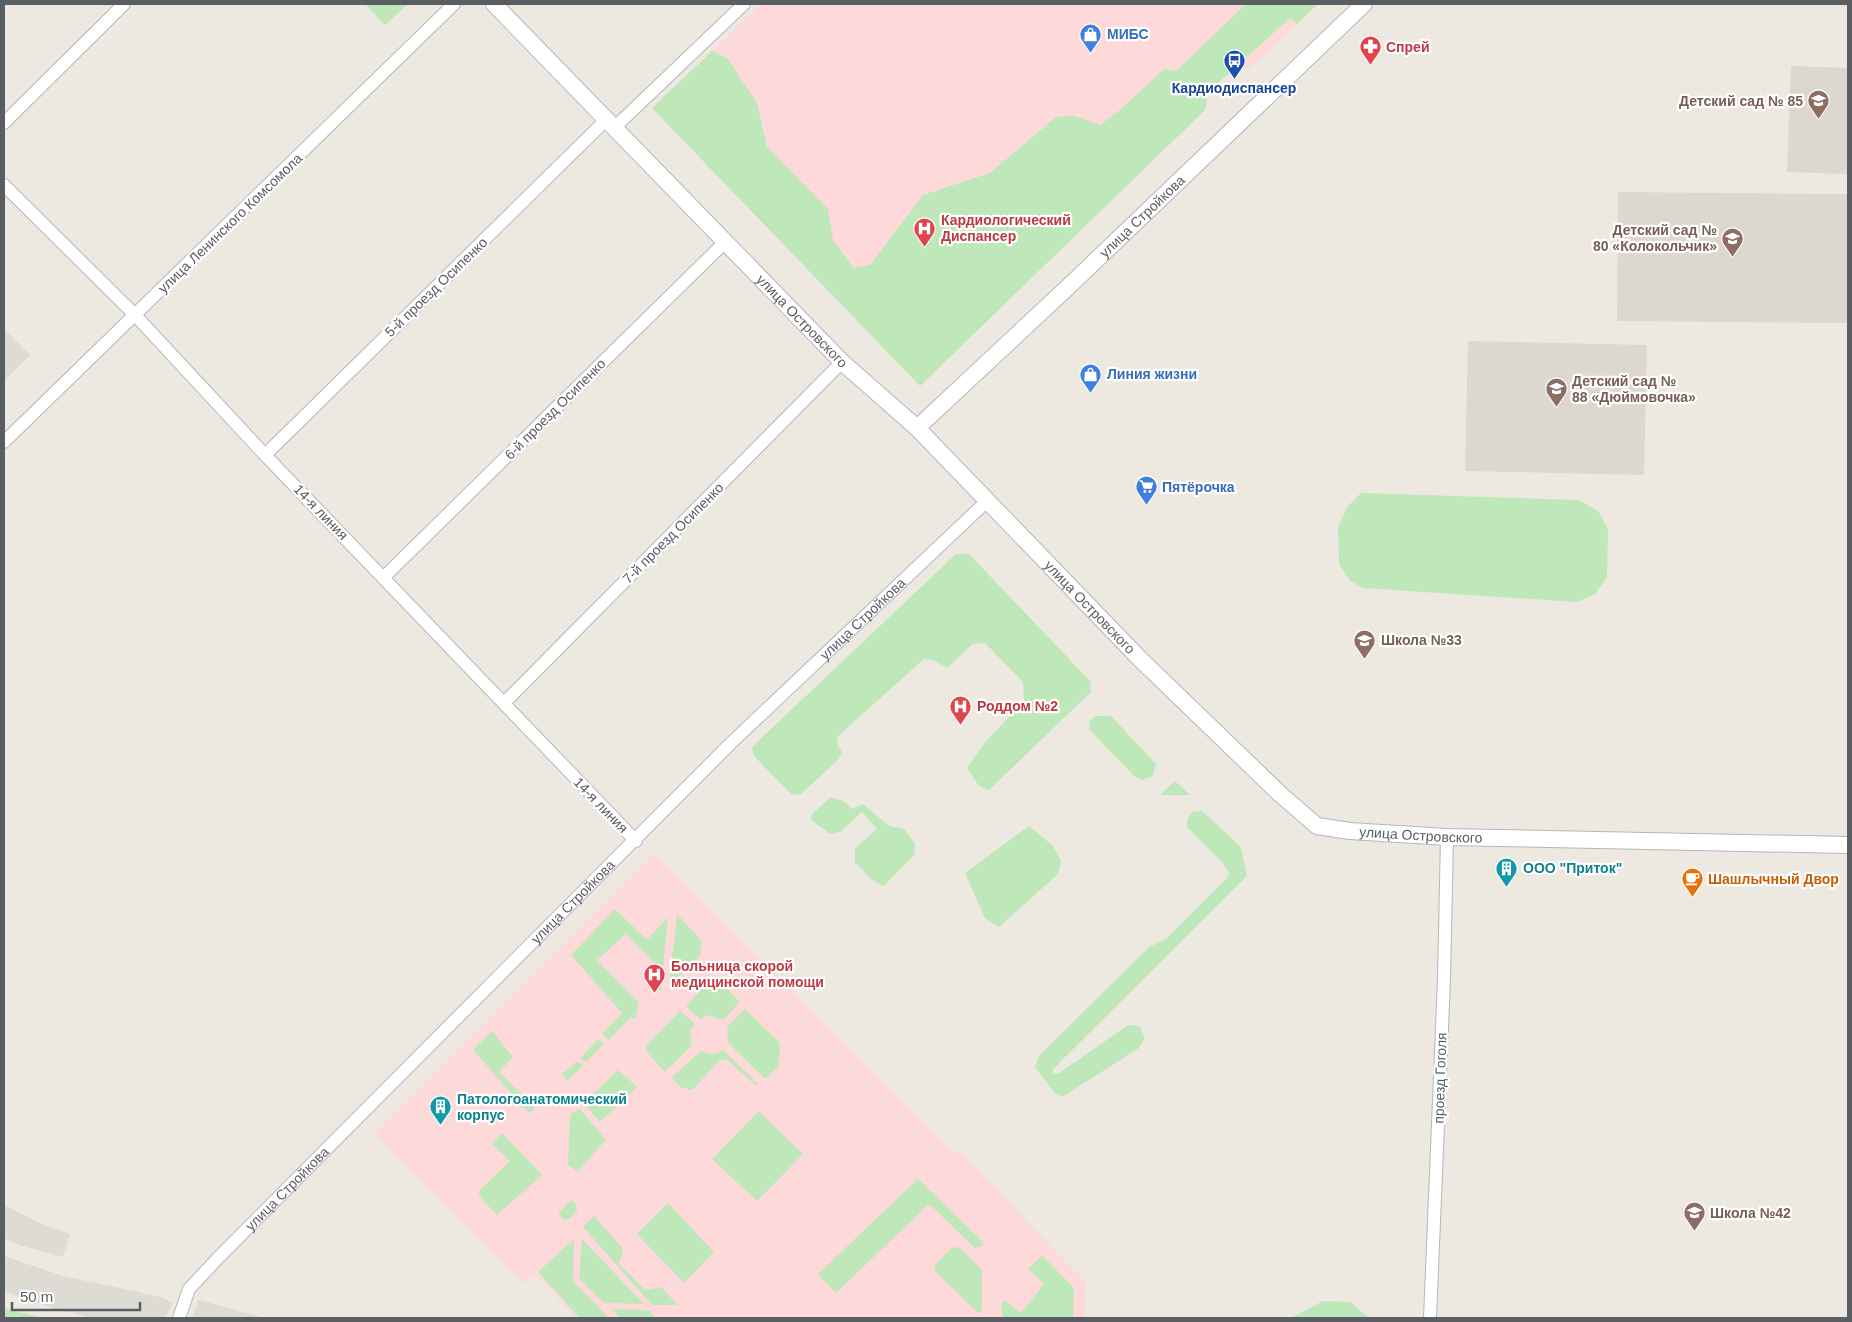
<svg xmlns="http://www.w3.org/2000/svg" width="1852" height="1322" font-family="Helvetica,sans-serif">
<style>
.industrial{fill:#dedbd5}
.education{fill:#ddd8cf}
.medical{fill:#fdd9d9}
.green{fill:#bee8b9}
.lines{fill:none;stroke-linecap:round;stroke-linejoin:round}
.minor-casing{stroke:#b3b7bc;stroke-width:14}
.tertiary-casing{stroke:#b3b7bc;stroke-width:18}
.minor{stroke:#fff;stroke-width:12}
.tertiary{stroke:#fff;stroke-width:16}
.labels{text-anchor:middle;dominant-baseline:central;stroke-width:4.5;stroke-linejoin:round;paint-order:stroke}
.shop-label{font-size:14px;font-weight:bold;fill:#366cbe;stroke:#fff;text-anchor:start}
.health-label{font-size:14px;font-weight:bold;fill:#be3a42;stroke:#fff;text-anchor:start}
.transit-label{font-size:14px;font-weight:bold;fill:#164399;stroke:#fff}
.education-label{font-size:14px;font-weight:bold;fill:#785e54;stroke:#fff;text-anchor:start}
.street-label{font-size:14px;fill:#595e63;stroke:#fff}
.culture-label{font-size:14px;font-weight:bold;fill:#0d838f;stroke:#fff;text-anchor:start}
.food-label{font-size:14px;font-weight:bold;fill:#c56008;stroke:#fff;text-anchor:start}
</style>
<rect width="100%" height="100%" fill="#ede9e0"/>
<g class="industrial">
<polygon points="4,329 30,355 4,381"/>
<polygon points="4,1205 42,1224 70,1234 63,1257 19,1245 4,1238"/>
<polygon points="4,1256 63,1276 161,1297 173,1303 165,1318 93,1318 52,1308 4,1291"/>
<polygon points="199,1300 265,1318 192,1318"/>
</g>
<g class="education">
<polygon points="1791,66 1848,68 1848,174 1787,172"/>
<polygon points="1618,192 1848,194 1848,323 1617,321"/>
<polygon points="1468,341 1647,345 1644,475 1465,471"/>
</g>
<g class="medical">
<polygon points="761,4 1318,4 1250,68 1236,65 1207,93 1206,109 920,386 652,108"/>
<polygon points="655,853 956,1154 960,1151 1086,1283 1085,1318 576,1318 534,1273 522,1283 375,1133"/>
</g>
<g class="green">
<polygon points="365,4 408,4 385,25"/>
<polygon points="1246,4 1318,4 1297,24 1290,18 1207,93 1206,109 920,386 652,108 712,51 727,58 757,103 767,147 828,209 833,240 854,268 870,265 923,195 990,173 1056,117 1075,116 1100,125 1120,110 1164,69 1176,71"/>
<polygon points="1361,493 1579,500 1599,512 1608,529 1607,577 1595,594 1577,602 1363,588 1350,581 1339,564 1338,527 1348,506"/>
<polygon points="956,554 969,554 1090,681 1091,692 989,790 979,786 967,768 987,740 1024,701 1023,682 985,643 973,644 947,668 934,660 924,659 838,736 837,744 842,752 839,759 801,794 792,795 754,756 752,747"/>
<polygon points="1095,716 1111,716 1156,764 1153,776 1142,780 1135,777 1089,729 1090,721"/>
<polygon points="1175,781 1190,795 1160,795"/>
<polygon points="831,797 843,801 852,809 863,804 889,826 904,829 915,844 914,855 884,886 871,879 855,862 855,848 877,829 862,812 840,832 830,834 811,820 812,814"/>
<polygon points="1202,811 1241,847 1247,876 1053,1069 1053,1073 1058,1074 1128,1025 1139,1026 1145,1038 1139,1048 1062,1097 1055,1093 1035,1067 1039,1056 1149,947 1166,939 1227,878 1229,873 1223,863 1187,827 1187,820 1192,812"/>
<polygon points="1029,826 1052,845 1061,860 1058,874 999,927 985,918 965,873"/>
<polygon points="615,909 647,940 668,917 661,990 654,992 649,989 646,977 656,964 626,934 597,960 639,1003 635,1019 631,1017 609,1040 602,1034 622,1013 571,955"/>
<polygon points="677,914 701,940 701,955 669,986"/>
<polygon points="718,980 740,1002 723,1020 705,1015 701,1020 686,1006 709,981"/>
<polygon points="745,1009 780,1043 779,1066 765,1079 728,1043 727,1027"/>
<polygon points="680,1011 695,1024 690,1030 692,1045 665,1072 647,1052 646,1046"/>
<polygon points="492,1031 513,1057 499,1072 535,1108 529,1113 473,1050"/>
<polygon points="598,1039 604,1044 586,1062 580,1058"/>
<path d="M723,1050L758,1084L755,1085L727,1059L720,1060L692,1090L680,1087L672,1077L701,1051C710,1055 715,1056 723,1050Z"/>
<polygon points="577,1061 583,1066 567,1081 562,1074"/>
<polygon points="618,1070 637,1087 600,1122 584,1103"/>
<polygon points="580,1109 606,1140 577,1172 568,1164 570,1114"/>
<polygon points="759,1111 803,1154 757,1201 712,1159"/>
<polygon points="502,1133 542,1175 497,1215 479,1196 479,1191 510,1161 492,1144"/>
<polygon points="918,1179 981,1240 983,1246 975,1248 929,1204 836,1293 818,1274"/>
<polygon points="571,1200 576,1204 577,1211 569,1219 563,1219 558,1213"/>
<polygon points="668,1203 714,1252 684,1283 637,1234"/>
<polygon points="594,1216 623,1249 619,1264 645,1290 661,1287 678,1305 652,1305 583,1227"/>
<polygon points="574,1239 573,1281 609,1318 580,1318 538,1272"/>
<polygon points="582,1239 644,1304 604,1303 579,1278"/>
<polygon points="952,1247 960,1248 982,1270 982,1311 978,1313 935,1271 935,1266"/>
<polygon points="1042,1255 1074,1288 1073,1318 1003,1318 1001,1304 1005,1300 1021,1313 1044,1284 1029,1269"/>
<polygon points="1323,1301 1350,1302 1369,1318 1291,1318"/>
<polygon points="4,1308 43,1318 4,1318"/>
<polygon points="611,1309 648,1310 656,1318 620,1318"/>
</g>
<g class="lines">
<defs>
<g id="minor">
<polyline points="4,123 124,4"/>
<polyline points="615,127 744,4"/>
<polyline points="4,185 135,315 265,455 636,841"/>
<polyline points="4,442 454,4"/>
<polyline points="265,455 607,119"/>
<polyline points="384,577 726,241"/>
<polyline points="504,703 842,362"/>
<path id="s1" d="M179,1318L189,1289L219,1257L731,743L986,502"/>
<polyline points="1430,1318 1444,979 1447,837"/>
</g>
<g id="tertiary">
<path id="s2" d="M494,4L842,362L917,428L1140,659L1280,794L1317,826L1350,831L1447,837L1848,845"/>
<path id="s3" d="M917,428L1068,287L1364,4"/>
</g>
</defs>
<use href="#minor" class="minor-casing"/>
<use href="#tertiary" class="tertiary-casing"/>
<use href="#minor" class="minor"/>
<use href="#tertiary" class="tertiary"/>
</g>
<defs>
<symbol id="shop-pin" viewBox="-11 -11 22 30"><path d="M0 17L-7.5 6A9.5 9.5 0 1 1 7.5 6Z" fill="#3f7fe0" stroke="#fff"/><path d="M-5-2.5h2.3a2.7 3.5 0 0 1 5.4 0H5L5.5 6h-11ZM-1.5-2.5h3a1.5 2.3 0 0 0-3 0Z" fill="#fff"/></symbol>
<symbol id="pharmacy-pin" viewBox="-11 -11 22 30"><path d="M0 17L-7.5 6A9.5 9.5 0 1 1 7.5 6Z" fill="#e0444e" stroke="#fff"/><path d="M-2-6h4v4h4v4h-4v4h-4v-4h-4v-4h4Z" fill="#fff"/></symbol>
<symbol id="bus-pin" viewBox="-11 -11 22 30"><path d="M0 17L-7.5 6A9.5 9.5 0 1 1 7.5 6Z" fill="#1a4fb4" stroke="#fff"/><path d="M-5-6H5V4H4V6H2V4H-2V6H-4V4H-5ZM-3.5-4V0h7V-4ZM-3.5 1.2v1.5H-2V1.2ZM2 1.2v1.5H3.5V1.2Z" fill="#fff"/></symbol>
<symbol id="school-pin" viewBox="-11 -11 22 30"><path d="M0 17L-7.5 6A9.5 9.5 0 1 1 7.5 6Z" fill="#8d6e63" stroke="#fff"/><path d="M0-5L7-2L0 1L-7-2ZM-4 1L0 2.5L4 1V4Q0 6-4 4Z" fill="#fff"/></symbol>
<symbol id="hospital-pin" viewBox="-11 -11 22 30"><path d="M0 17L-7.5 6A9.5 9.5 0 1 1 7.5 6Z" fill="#e0444e" stroke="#fff"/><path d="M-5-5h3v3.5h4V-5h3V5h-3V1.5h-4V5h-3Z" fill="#fff"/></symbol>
<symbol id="supermarket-pin" viewBox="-11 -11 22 30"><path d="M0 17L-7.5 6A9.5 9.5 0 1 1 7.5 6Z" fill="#3f7fe0" stroke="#fff"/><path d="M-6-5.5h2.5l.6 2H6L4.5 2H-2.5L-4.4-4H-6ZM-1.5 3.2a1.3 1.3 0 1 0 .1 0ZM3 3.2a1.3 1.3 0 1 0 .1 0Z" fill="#fff"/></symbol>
<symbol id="building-pin" viewBox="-11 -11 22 30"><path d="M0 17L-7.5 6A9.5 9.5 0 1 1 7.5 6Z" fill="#0f9aa8" stroke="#fff"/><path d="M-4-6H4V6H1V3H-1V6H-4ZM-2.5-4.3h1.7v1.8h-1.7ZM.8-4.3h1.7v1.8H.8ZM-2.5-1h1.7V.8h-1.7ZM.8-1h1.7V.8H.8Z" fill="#fff"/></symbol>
<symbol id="cafe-pin" viewBox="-11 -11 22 30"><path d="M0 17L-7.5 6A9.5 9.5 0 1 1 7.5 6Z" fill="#e8710a" stroke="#fff"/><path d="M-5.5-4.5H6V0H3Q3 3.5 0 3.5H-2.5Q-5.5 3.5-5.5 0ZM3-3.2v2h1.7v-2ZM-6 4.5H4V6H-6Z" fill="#fff"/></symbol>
</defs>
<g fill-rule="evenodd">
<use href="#shop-pin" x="1078" y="22" width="25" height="34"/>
<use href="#pharmacy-pin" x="1358" y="34" width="25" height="34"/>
<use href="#bus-pin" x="1222" y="48" width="25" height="34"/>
<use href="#school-pin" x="1806" y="88" width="25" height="34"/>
<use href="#hospital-pin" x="912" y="216" width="25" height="34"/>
<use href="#school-pin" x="1720" y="226" width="25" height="34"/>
<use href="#shop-pin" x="1078" y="362" width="25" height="34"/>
<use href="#school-pin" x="1544" y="376" width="25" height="34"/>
<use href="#supermarket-pin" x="1134" y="474" width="25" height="34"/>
<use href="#school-pin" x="1352" y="628" width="25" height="34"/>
<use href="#hospital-pin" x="948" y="694" width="25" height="34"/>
<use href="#building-pin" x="1494" y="856" width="25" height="34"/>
<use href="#cafe-pin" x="1680" y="866" width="25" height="34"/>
<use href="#hospital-pin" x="642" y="962" width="25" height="34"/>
<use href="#building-pin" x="428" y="1094" width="25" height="34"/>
<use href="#school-pin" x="1682" y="1200" width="25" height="34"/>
</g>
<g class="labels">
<g class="shop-label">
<text x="1107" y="34">МИБС</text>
<text x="1107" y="374">Линия жизни</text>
<text x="1162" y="487">Пятёрочка</text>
</g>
<g class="health-label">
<text x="1386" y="47">Спрей</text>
<text x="941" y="220">Кардиологический<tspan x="941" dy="16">Диспансер</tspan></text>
<text x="977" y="706">Роддом №2</text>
<text x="671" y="966">Больница скорой<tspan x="671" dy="16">медицинской помощи</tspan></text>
</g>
<g class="transit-label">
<text x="1234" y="88">Кардиодиспансер</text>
</g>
<g class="education-label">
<text x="1803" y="101" text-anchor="end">Детский сад № 85</text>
<text x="1717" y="230" text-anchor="end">Детский сад №<tspan x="1717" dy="16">80 «Колокольчик»</tspan></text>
<text x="1572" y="381">Детский сад №<tspan x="1572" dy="16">88 «Дюймовочка»</tspan></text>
<text x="1381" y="640">Школа №33</text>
<text x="1710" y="1213">Школа №42</text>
</g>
<g class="street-label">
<text stroke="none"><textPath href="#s3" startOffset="309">улица Стройкова</textPath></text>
<text transform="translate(230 223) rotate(-44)">улица Ленинского Комсомола</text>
<text transform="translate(436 287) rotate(-44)">5-й проезд Осипенко</text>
<text stroke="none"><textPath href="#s2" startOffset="442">улица Островского</textPath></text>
<text transform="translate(555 409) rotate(-45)">6-й проезд Осипенко</text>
<text transform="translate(321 512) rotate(46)">14-я линия</text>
<text transform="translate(673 533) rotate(-45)">7-й проезд Осипенко</text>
<text stroke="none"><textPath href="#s2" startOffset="848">улица Островского</textPath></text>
<text stroke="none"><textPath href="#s1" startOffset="981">улица Стройкова</textPath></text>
<text transform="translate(601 805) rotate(46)">14-я линия</text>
<text stroke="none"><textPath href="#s2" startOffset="1268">улица Островского</textPath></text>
<text stroke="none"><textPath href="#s1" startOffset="576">улица Стройкова</textPath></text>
<text transform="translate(1440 1078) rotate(-88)">проезд Гоголя</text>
<text stroke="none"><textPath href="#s1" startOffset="171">улица Стройкова</textPath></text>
</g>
<g class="culture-label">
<text x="1523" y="868">ООО "Приток"</text>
<text x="457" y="1099">Патологоанатомический<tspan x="457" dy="16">корпус</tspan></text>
</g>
<g class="food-label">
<text x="1708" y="879">Шашлычный Двор</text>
</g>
</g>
<rect width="1852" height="1322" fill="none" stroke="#595e63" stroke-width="10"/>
<path d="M12 1302v8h128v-8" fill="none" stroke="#595e63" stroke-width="2.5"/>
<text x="20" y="1302" font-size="15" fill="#595e63" stroke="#ffffff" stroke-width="4" paint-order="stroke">50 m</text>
</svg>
